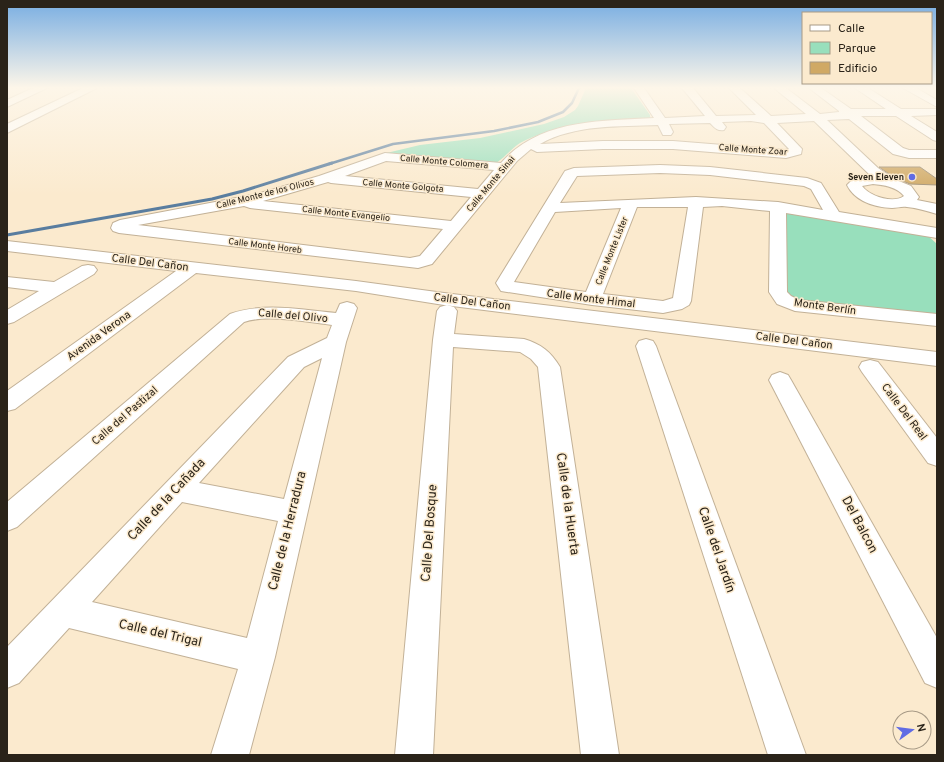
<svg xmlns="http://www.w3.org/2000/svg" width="944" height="762" font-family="Overpass,sans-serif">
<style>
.green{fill:#98dfbc}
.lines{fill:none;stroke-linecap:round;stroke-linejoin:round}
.stream-far1{stroke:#597d9f;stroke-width:2.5}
.stream{stroke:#597d9f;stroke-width:3}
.building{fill:#d0a965;stroke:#a19177}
.minor-casing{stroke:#c2b197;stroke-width:2}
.minor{fill:#fff;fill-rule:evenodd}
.poi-dot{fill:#616ce4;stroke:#fbeace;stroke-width:1.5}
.labels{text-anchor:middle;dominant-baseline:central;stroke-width:3;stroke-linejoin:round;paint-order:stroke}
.far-street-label{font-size:9px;fill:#2a2319;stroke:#fbeace}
.far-poi-label{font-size:9px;font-weight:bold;fill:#2a2319;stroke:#fbeace;text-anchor:end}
.street-label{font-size:11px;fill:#2a2319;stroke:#fbeace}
.near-street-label{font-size:13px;fill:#2a2319;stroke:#fbeace}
</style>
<rect width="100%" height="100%" fill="#fbeace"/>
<g class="green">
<path d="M586,88H631L650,115V118C612,123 553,124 520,143C511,149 505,157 496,163L390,155L374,156L420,145L480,138L544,124L564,117L575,110L578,106Z"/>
<polygon points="787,212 926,234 937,244 937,317 796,302 786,295 783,213"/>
</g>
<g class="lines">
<polyline class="stream-far1" points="329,164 393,144 494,131 538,122 563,112 572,103 579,88"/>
<polyline class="stream" points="7,235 212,199 243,191 332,163"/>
</g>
<polygon class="building" points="879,167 920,167 937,179 937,185 910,184 895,178"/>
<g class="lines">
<defs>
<g id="minor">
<polygon points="33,88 47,88 7,107 7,100"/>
<polygon points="83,88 97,88 7,133 7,124"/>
<path d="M634,88H644L665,118L705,116L682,88H693L716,116L756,115L729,88H740L771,116L806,114L774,88H786L820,114L839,112V111L809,88H821L851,109H886L855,88H868L901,109H937V115L911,116L937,132V141L933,140L896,116H861L903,148L909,150H937V158H909L893,154L849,119L827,120L878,168L894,179L911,186L919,197L917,200L937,204V214C927,211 917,208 907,207C902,206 897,208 892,208C874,207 855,201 847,185L854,178L871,176L814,121L777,123L802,149L801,154L786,158L673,149H603L537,152L531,149L517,161L432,264L418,268L119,233L113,231L111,228L113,223L120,220L257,194L319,176L385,153L501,163C539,119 601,121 654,118ZM751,121L764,123L789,149L785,150L673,141H603L540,144C575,124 619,127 658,125L663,135H671L673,132L669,124L710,123C715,128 717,131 724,130L726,127L722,122ZM386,161L494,170L478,189L345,176ZM328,182L331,183L471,197L451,221L263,201ZM873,184C884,185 897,187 904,196C893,204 869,196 862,186ZM244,206L250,208L443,229L420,256L410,258L138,225Z"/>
<polygon points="903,88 916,88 937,100 937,107"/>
<path d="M660,165L710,167L807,178L821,183L839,212L937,228V238L786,213L787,292L791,296L799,300L937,314V326L795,311L777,304L769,292L770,211L722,206L703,207L691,301L689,305L682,309L663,313L592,305L501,291L496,283L565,171L574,168ZM660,173L710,175L804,186L811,189L823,210L778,202L696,197L560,203L577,176ZM637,207H688L673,298L663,301L603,294ZM621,208L586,292L514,282L555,212Z"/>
<polygon points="7,241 356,281 444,293 937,352 937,366 444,305 356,291 196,273 15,409 7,411 7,391 176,271 7,251"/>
<polygon points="88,265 94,266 97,270 94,274 14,322 7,324 7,310 39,291 7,287 7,277 54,282 82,266"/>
<path d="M347,302L354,304L357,308L346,342L275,657L249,755H211L238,669L69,628L19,683L7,688V647L288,357L327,338L332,325C306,322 268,314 244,322L17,527L7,531V502L230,314C264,302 301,310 336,313L340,304ZM322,358L284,499L199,483L304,367ZM182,502L278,521L247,638L92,602Z"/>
<path d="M447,305L454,307L457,311L454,334L524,339C541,344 551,352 560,367L619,755H581L538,367L531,359L520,352L453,347L433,755H395L433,340L437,311L440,307Z"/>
<polygon points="646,339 653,341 656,346 806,755 768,755 636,346 639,341"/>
<polygon points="870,360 878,362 937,438 937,466 928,463 862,372 859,367 862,362"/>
<polygon points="780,372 788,375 791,380 937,638 937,688 925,683 769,380 772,375"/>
</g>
</defs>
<use href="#minor" class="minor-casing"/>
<use href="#minor" class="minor"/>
</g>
<linearGradient id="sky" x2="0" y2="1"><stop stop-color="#77ade2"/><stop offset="0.45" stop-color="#fdf6e9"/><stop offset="1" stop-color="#fdf6e9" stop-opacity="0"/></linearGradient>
<rect width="944" height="195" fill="url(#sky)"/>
<circle class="poi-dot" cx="912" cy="177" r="4"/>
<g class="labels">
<g class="far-street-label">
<text transform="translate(753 150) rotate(4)">Calle Monte Zoar</text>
<text transform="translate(444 162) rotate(5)">Calle Monte Colomera</text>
<text transform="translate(491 184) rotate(-50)">Calle Monte Sinai</text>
<text transform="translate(403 186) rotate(5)">Calle Monte Golgota</text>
<text transform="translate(265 194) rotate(-14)">Calle Monte de los Olivos</text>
<text transform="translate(346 214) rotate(6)">Calle Monte Evangelio</text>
<text transform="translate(265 246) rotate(7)">Calle Monte Horeb</text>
<text transform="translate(612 251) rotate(-68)">Calle Monte Lister</text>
</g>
<g class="far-poi-label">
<text x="904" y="177">Seven Eleven</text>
</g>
<g class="street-label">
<text transform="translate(150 263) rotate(7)">Calle Del Cañon</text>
<text transform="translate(591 299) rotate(7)">Calle Monte Himal</text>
<text transform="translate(472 302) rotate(7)">Calle Del Cañon</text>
<text transform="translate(825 307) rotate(8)">Monte Berlín</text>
<text transform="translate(293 316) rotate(5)">Calle del Olivo</text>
<text transform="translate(99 336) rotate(-36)">Avenida Verona</text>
<text transform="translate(794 341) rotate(7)">Calle Del Cañon</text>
<text transform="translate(904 412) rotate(53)">Calle Del Real</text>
<text transform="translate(125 416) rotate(-41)">Calle del Pastizal</text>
</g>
<g class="near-street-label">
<text transform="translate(167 500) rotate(-47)">Calle de la Cañada</text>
<text transform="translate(567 504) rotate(82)">Calle de la Huerta</text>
<text transform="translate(859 525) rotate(62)">Del Balcon</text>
<text transform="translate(288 531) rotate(-76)">Calle de la Herradura</text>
<text transform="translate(430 533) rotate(-86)">Calle Del Bosque</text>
<text transform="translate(716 550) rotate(71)">Calle del Jardín</text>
<text transform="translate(160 634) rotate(13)">Calle del Trigal</text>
</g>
</g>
<rect width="944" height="762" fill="none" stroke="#2a2319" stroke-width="16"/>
<rect x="802" y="12" width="130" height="72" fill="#fbeace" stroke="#a79a86"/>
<rect x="810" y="25" width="20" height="6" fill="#ffffff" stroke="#a79a86"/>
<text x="838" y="32" font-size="12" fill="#2a2319">Calle</text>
<rect x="810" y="42" width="20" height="12" fill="#98dfbc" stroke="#a79a86"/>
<text x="838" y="52" font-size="12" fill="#2a2319">Parque</text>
<rect x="810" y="62" width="20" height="12" fill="#d0a965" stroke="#a79a86"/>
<text x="838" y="72" font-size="12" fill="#2a2319">Edificio</text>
<g transform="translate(912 730) rotate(76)"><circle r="19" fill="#fbeace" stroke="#a79a86"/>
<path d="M0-3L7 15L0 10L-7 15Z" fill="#616ce4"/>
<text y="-6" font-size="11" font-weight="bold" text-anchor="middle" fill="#2a2319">N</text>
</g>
</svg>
